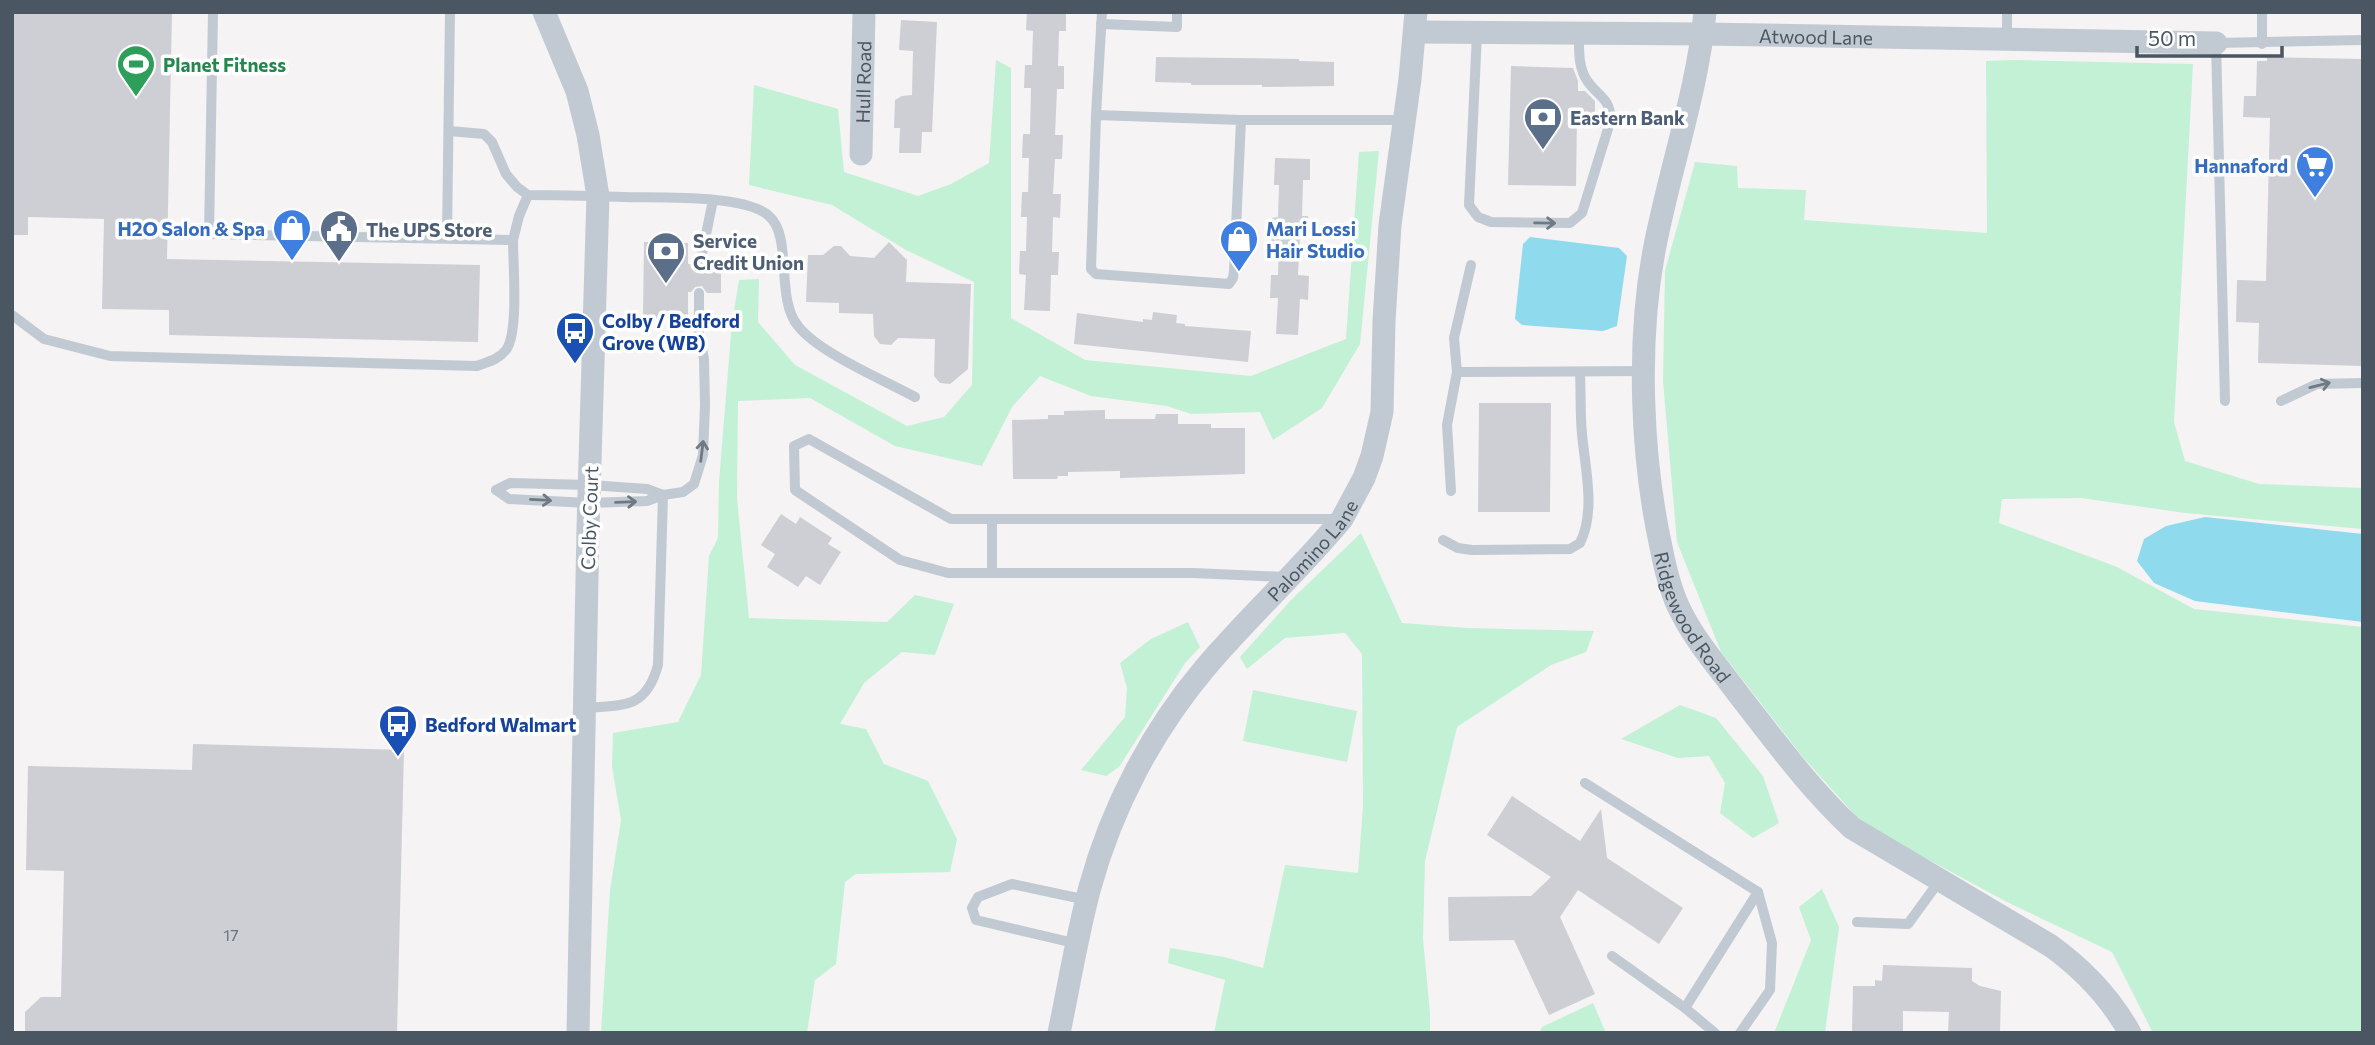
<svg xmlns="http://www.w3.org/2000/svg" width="2375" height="1045" font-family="Commissioner,sans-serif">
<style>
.green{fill:#c3f1d5}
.water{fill:#90daee}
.building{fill:#cdcfd5}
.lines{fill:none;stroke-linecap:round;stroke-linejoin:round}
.lane{stroke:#c1cad2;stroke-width:10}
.street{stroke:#c1cad2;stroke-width:23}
.oneway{stroke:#6e7983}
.labels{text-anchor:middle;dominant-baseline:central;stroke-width:7;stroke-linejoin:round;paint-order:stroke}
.number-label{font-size:16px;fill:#6b747e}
.street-label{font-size:19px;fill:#4a5661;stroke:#fff}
.leisure-label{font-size:19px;font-weight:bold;fill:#27864d;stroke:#fff;text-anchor:start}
.service-label{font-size:19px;font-weight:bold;fill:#4e5e75;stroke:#fff;text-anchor:start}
.shop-label{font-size:19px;font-weight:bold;fill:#366cbe;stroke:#fff;text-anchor:end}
.transit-label{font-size:19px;font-weight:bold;fill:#164399;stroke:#fff;text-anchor:start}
</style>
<rect width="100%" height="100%" fill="#f5f3f3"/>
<g class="green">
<polygon points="996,60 1011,68 1011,318 1085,360 1251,376 1346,339 1359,152 1379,151 1360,344 1322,408 1273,440 1260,412 1191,414 1167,406 1091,396 1040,376 1012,407 982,466 895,446 810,398 738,401 737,499 749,618 887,622 915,595 954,604 935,655 902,652 864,683 840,724 866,729 884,764 928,781 957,839 950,872 856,874 845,882 836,964 815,980 807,1033 601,1033 610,890 621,820 612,767 613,733 678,722 701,675 709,556 718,538 719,482 732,322 739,280 759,279 758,322 795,365 907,426 944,417 972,385 974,282 906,250 832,205 749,185 754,85 838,109 844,172 918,196 951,184 989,163"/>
<polygon points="2013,60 2193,64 2174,422 2185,461 2259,484 2363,488 2363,529 2185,513 2081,498 2002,499 1999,523 2117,567 2194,609 2363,627 2363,1033 2153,1033 2112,952 2007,902 1864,825 1802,756 1721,652 1677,542 1663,381 1665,271 1695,162 1737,166 1738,188 1806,190 1804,220 1987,233 1986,61"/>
<polygon points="1361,533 1402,623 1468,628 1594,631 1586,652 1551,665 1457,727 1425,861 1423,939 1430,1013 1430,1033 1214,1033 1225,980 1168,963 1170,948 1224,957 1263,968 1285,865 1358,873 1363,806 1362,654 1345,633 1285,638 1247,669 1240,657 1291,600"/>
<polygon points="1188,622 1200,647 1185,663 1119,767 1106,776 1081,770 1125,717 1127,688 1120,663 1151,639"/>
<polygon points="1253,690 1357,711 1347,762 1243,741"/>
<polygon points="1680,705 1716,718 1763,776 1779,823 1753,838 1720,813 1725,783 1709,756 1678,758 1621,739"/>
<polygon points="1822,889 1839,927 1825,1033 1774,1033 1811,940 1799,907"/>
<polygon points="1593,1003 1606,1033 1539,1033 1542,1027"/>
</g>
<g class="water">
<polygon points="1530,237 1619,248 1627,256 1617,326 1603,331 1522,325 1515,319 1523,244"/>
<polygon points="2205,517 2363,534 2363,622 2195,601 2154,583 2137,561 2144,539 2166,526"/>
</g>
<g class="building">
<polygon points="12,12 172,12 167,259 480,265 478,342 169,335 169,310 102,309 104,219 28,217 28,235 12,235"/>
<polygon points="1027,12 1066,12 1066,31 1059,31 1058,66 1064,66 1064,89 1057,89 1055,135 1063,135 1062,159 1055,159 1053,194 1061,194 1060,218 1053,217 1052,252 1059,252 1058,275 1051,275 1050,311 1024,310 1026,275 1019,274 1020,251 1026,251 1027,217 1021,217 1022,192 1028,192 1029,158 1022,158 1023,134 1030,134 1031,88 1024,88 1025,65 1032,65 1033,31 1026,30"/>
<polygon points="901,20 937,22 932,132 922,132 921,153 899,153 900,128 894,128 895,100 902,96 912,95 913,51 899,50"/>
<polygon points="1156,57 1299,59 1299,61 1334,62 1334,86 1262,87 1262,85 1191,85 1191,83 1155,82"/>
<polygon points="2267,57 2363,59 2363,366 2258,363 2259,323 2236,322 2237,280 2266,281 2270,118 2243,117 2244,96 2256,96 2257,61 2267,61"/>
<polygon points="1511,66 1573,68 1578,81 1578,91 1585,91 1595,101 1595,116 1577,116 1576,186 1508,185"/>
<polygon points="1275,158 1310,159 1310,180 1303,180 1302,216 1308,216 1307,238 1300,238 1298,275 1309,276 1308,300 1300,299 1298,335 1276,334 1278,298 1270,298 1271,275 1278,275 1279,244 1271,244 1272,218 1278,217 1279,185 1274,185"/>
<polygon points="644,242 688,243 688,264 692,264 698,271 705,270 708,264 721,264 721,293 707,293 702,286 695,287 691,292 688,292 688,319 643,318"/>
<polygon points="889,242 907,260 906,282 971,284 968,369 950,384 940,383 934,376 935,339 898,338 891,345 880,344 874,336 873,314 839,313 839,303 806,302 808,255 823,255 834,246 841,246 850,256 874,258"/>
<polygon points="1153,312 1177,315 1176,323 1185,324 1185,326 1251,331 1248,362 1074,344 1077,313 1143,322 1143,319 1152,320"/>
<polygon points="1479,403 1551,403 1550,512 1478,512"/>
<polygon points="1105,410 1105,419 1155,419 1156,414 1178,414 1178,424 1211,424 1211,428 1245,428 1245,474 1120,478 1120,471 1068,472 1068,476 1058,476 1057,479 1013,479 1012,420 1048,419 1048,415 1064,415 1064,411"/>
<polygon points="781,514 796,524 800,517 832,538 828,544 841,552 820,585 806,576 798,587 767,567 775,554 761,545"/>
<polygon points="193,744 404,750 397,1033 25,1033 25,1012 41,997 61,997 64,871 26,870 28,766 192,770"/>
<polygon points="1512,796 1580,841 1601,809 1607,858 1683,908 1659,944 1578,890 1560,917 1595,994 1549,1015 1514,940 1449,941 1448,897 1531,896 1551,877 1487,835"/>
<polygon points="1883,965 1972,968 1972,981 1980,986 2001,991 2000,1033 1948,1033 1949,1012 1903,1011 1903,1033 1852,1033 1853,986 1875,986 1875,980 1882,981"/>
</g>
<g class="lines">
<g class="lane">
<polyline points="1101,24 1177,27 1177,12"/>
<path d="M1477,33L1469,205L1478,217L1491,222L1570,223L1582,213L1611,119C1609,97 1599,97 1588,82C1578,68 1579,51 1579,34"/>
<polyline points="2007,41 2007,12"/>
<polyline points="2262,44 2262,12"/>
<polyline points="1096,115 1102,12"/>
<polyline points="1241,120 1234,271 1233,278 1229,284 1096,274 1091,269 1096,115 1241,120 1404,120"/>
<path d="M449,131L484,134L492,142L506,174L517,187L528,195C560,195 592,196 624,197C657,198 745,194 769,216C793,237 775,298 798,326C819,353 884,380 915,397"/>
<polyline points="447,237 450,12"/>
<polyline points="513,240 519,216 528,195"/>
<polyline points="700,264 713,200"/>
<path d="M12,315L44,339L110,356L477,366C487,362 498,360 506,350C519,333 513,264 513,240L209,234L213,12"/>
<polyline points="1457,372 1454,338 1471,265"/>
<polyline points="2225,401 2216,43 2363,40"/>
<polyline points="2281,401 2317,384 2363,383"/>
<polyline points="496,490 509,499 589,503 647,501 663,495 683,492 694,484 703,455 705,405 704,359 699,334 699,293"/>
<polyline points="496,490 510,483 590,485 647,489 663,495"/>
<polyline points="1451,491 1447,425 1457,372 1644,371"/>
<path d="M1443,540L1458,548L1472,550L1570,549L1580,543C1596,511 1585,468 1582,434C1580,414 1581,393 1580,373"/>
<polyline points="992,573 992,519"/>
<polyline points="1286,577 1193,573 948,573 900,560 795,490 794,446 809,439 951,519 1339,519"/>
<path d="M584,708C624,705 646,709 658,665L663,495"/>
<polyline points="1585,783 1758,892 1772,943 1770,990 1740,1033"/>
<polyline points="1857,922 1908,924 1940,880"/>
<polyline points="1078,944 976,920 972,908 978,897 1012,884 1087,900"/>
<polyline points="1612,956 1685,1008"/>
<polyline points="1715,1033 1685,1008 1758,892"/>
</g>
<g class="street">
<polyline points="544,12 577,91 588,135 598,196 588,528 578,1033"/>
<path id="s1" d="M1705,12C1697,94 1669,171 1654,251C1637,342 1641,456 1661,547C1665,568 1671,593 1681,612C1696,642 1719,668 1739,695C1775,741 1809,788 1852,828L2051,946C2084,970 2110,997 2130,1033"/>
<path id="s2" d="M1415,32L1703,34L2216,43"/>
<path id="s3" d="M861,154L864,12"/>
<path id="s4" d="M1059,1033C1069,985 1077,935 1090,887C1112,807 1152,731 1205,668C1249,616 1299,571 1342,519L1364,478L1372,456L1382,412L1384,321L1390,225L1410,79L1416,12"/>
</g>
</g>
<defs><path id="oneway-shaft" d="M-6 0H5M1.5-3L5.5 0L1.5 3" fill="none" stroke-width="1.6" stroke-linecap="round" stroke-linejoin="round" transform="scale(1.75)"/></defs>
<g class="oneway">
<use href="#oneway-shaft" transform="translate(1545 223) rotate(1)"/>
<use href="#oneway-shaft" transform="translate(2320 385) rotate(-14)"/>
<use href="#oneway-shaft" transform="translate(702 451) rotate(-83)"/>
<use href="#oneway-shaft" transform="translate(541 500) rotate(3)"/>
<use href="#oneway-shaft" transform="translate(626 502) rotate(-2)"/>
</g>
<defs>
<symbol id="stadium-pin" viewBox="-11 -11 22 30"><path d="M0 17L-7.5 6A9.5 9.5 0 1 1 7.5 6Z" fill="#2e9e5b" stroke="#fff"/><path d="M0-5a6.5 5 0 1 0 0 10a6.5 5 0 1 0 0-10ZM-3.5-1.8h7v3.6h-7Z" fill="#fff"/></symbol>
<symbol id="bank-pin" viewBox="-11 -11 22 30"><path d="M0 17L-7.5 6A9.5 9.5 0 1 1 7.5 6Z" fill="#5c6f8a" stroke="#fff"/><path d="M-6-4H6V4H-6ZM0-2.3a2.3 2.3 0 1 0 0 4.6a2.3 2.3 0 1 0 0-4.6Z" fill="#fff"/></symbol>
<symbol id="supermarket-pin" viewBox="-11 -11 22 30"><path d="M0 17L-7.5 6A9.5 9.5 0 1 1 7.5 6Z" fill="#3f7fe0" stroke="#fff"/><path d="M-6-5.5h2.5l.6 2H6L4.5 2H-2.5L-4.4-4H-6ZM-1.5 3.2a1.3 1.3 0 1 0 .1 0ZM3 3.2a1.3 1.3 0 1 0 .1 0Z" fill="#fff"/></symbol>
<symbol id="shop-pin" viewBox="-11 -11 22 30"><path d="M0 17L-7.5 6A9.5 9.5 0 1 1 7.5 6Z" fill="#3f7fe0" stroke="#fff"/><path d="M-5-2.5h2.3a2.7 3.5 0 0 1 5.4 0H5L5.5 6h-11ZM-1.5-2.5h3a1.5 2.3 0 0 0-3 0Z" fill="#fff"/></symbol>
<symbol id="civic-pin" viewBox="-11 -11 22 30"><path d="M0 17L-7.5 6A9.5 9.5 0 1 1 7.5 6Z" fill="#5c6f8a" stroke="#fff"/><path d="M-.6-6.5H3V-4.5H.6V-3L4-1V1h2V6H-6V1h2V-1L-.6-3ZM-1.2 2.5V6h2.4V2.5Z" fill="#fff"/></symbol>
<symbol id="bus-pin" viewBox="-11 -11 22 30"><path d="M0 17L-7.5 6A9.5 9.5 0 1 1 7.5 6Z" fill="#1a4fb4" stroke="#fff"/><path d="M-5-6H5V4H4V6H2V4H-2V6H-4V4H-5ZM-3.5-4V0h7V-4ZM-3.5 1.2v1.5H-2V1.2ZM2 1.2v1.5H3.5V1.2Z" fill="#fff"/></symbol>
</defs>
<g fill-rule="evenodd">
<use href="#stadium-pin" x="114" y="42" width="44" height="60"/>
<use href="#bank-pin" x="1521" y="95" width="44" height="60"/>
<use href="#supermarket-pin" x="2293" y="143" width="44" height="60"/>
<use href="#shop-pin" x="270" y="206" width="44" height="60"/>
<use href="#civic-pin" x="317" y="207" width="44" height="60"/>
<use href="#shop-pin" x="1217" y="217" width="44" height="60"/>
<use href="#bank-pin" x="644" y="229" width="44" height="60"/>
<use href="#bus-pin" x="553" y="309" width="44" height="60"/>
<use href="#bus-pin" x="376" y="702" width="44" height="60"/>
</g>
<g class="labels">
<g class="number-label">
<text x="231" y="934">17</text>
</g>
<g class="street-label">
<text stroke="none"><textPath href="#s2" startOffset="401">Atwood Lane</textPath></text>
<text stroke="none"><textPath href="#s3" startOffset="72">Hull Road</textPath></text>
<text transform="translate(589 518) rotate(-88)">Colby Court</text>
<text stroke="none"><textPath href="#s4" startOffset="558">Palomino Lane</textPath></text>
<text stroke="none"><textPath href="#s1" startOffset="620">Ridgewood Road</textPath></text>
</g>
<g class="leisure-label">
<text x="163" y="64">Planet Fitness</text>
</g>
<g class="service-label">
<text x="1570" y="117">Eastern Bank</text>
<text x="366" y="229">The UPS Store</text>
<text x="693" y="240">Service<tspan x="693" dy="22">Credit Union</tspan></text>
</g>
<g class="shop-label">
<text x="2288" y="165">Hannaford</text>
<text x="265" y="228">H2O Salon &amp; Spa</text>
<text x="1266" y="228" text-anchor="start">Mari Lossi<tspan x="1266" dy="22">Hair Studio</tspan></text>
</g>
<g class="transit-label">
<text x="602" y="320">Colby / Bedford<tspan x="602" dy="22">Grove (WB)</tspan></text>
<text x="425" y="724">Bedford Walmart</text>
</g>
</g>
<rect width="2375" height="1045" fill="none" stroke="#4a5661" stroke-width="28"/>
<path d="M2137 46v10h145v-10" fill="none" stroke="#4a5661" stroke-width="3.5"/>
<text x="2148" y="46" font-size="21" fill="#4a5661" stroke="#ffffff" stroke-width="5" paint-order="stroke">50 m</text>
</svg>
